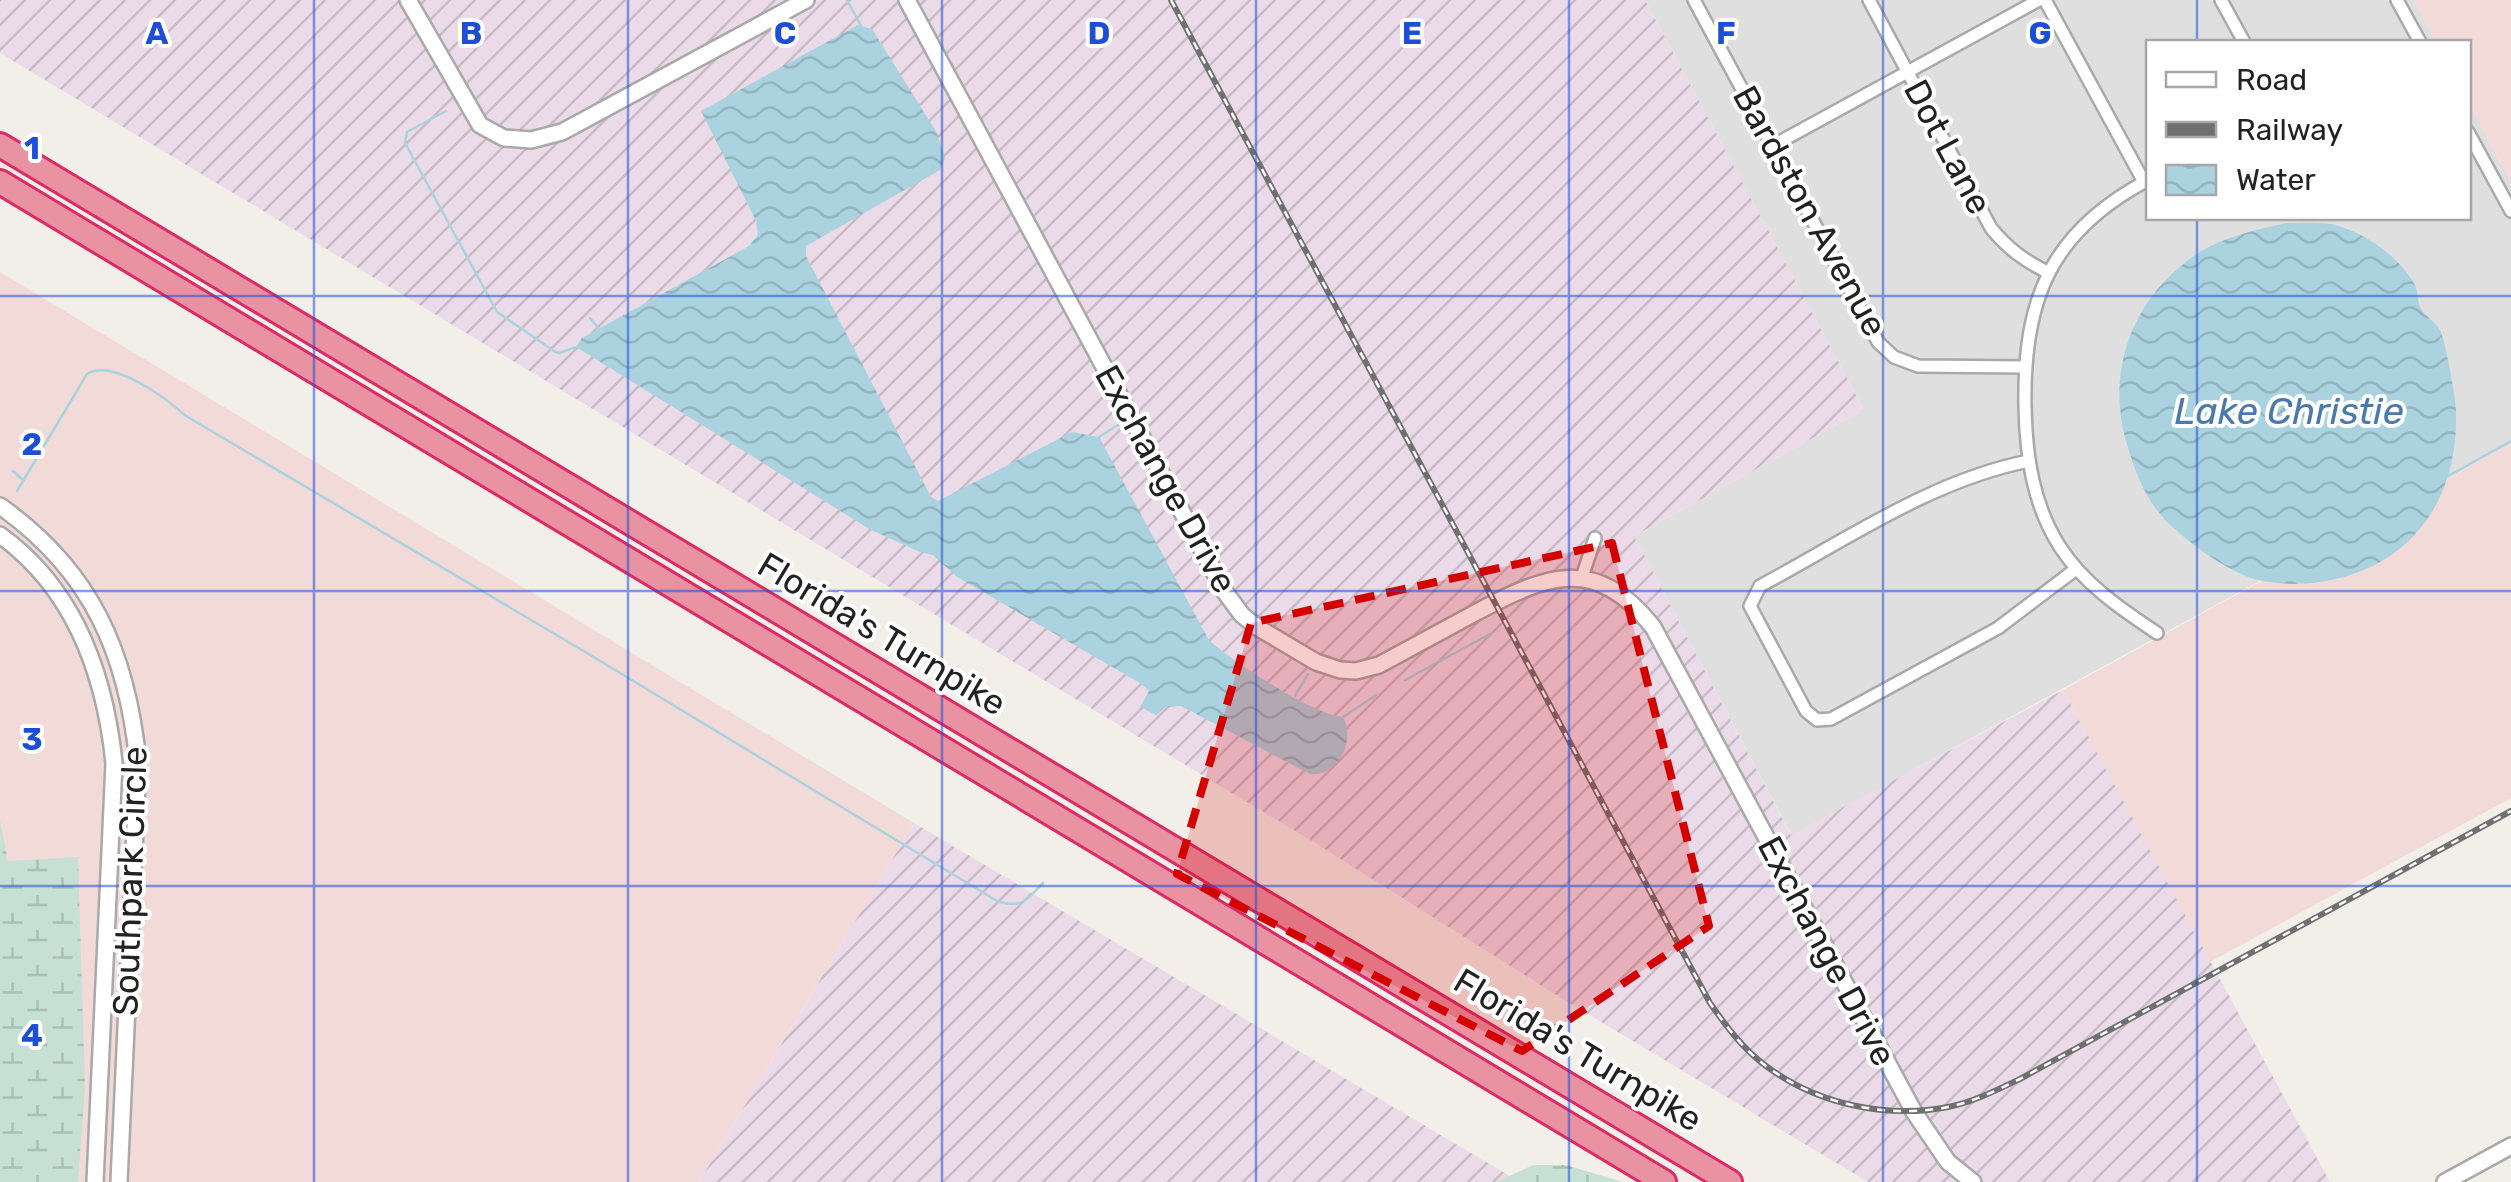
<svg xmlns="http://www.w3.org/2000/svg" width="2511" height="1182" font-family="Rubik,sans-serif">
<style>
.residential{fill:#e0dfdf}
.commercial{fill:#f2dad9}
.industrial{fill:url(#industrial-furrows)}
.wetland{fill:url(#wetland-marsh)}
.water{fill:url(#water-waves)}
.lines{fill:none;stroke-linecap:round;stroke-linejoin:round}
.stream{stroke:#aad3df;stroke-width:2.5}
.minor-casing{stroke:#a9a9a9;stroke-width:16}
.tertiary-casing{stroke:#a9a9a9;stroke-width:20}
.motorway-casing{stroke:#dc2a67;stroke-width:28}
.minor{stroke:#fff;stroke-width:11}
.tertiary{stroke:#fff;stroke-width:15}
.motorway{stroke:#e892a2;stroke-width:22}
.rail-casing{stroke:#707070;stroke-width:6}
.rail{stroke:#fff;stroke-width:2.5;stroke-dasharray:8;stroke-linecap:butt}
.marked{fill:#d40000;fill-opacity:0.2;stroke:#d40000;stroke-width:8;stroke-dasharray:20 12;stroke-linejoin:round}
.grid{fill:none;stroke:#1d4ed8;stroke-width:2.5;stroke-opacity:0.55}
.labels{text-anchor:middle;dominant-baseline:central;stroke-width:8;stroke-linejoin:round;paint-order:stroke}
.street-label{font-size:35px;fill:#222;stroke:#fff}
.water-label{font-size:38px;font-style:italic;fill:#4a7aab;stroke:#fff}
.grid-label{font-size:32px;text-anchor:middle;font-weight:bold;fill:#1d4ed8;stroke:#fff;stroke-width:8;stroke-linejoin:round;paint-order:stroke}
</style>
<defs>
<pattern id="industrial-furrows" width="10" height="10" patternUnits="userSpaceOnUse" patternTransform="scale(2.5)"><rect width="10" height="10" fill="#ebdbe8"/><path d="M-1 1l2-2M0 10L10 0M9 11l2-2" fill="none" stroke="#c9bcc7"/></pattern>
<pattern id="wetland-marsh" width="20" height="14" patternUnits="userSpaceOnUse" patternTransform="scale(2.5)"><rect width="20" height="14" fill="#c6e0d4"/><path d="M1 5h8M5 5V1M11 12h8M15 12V8" fill="none" stroke="#aac0b6"/></pattern>
<pattern id="water-waves" width="16" height="10" patternUnits="userSpaceOnUse" patternTransform="scale(2.5)"><rect width="16" height="10" fill="#aad3df"/><path d="M0 5q4-4 8 0t8 0" fill="none" stroke="#92b5bf"/></pattern>
</defs>
<rect width="100%" height="100%" fill="#f2efe9"/>
<polygon class="residential" points="1645,0 2414,0 2436,42 2148,42 2148,218 2468,218 2469,102 2511,182 2511,444 1792,836 1634,536 1864,410"/>
<g class="commercial">
<polygon points="2414,0 2511,0 2511,182 2469,102 2468,42 2436,42"/>
<polygon points="0,272 914,823 699,1182 0,1182"/>
<polygon points="2511,444 2511,798 2210,962 2063,690"/>
</g>
<g class="industrial">
<polygon points="0,0 1645,0 1864,410 1634,536 1791,835 2063,690 2330,1182 1868,1182 1558,996 1312,841 0,53"/>
<polygon points="914,823 1520,1182 699,1182"/>
</g>
<g class="wetland">
<polygon points="0,820 8,861 78,857 85,1086 78,1182 0,1182"/>
<polygon points="1533,1165 1566,1165 1623,1182 1497,1182"/>
</g>
<g class="water">
<path d="M858,25L872,29L937,133L945,159L940,170L806,246V256L931,497L938,501L1072,432L1099,437L1209,640C1232,661 1313,715 1343,717C1356,741 1338,777 1310,774L1181,706L1165,707L1156,715L1140,707L1149,691L1140,683L957,577L933,555L920,552L871,530L576,347L582,338L749,246L758,235L756,221L701,111Z"/>
<path d="M2286,223C2300,223 2317,222 2331,224C2363,231 2399,256 2415,285C2418,291 2417,300 2420,307C2424,316 2435,321 2440,330C2445,339 2456,398 2456,411C2459,504 2407,572 2313,583C2294,585 2265,584 2246,576C2221,566 2198,549 2177,531C2148,507 2136,476 2126,441C2105,368 2135,293 2200,252C2226,236 2256,230 2286,223Z"/>
</g>
<g class="lines">
<g class="stream">
<polyline points="847,0 861,26"/>
<polyline points="446,111 407,132 405,143 497,312 554,351 559,353 576,347"/>
<polyline points="590,318 599,329"/>
<polyline points="1099,437 1118,425"/>
<polyline points="13,471 23,480"/>
<polyline points="2448,476 2511,441"/>
<path d="M17,491L87,374C112,358 166,398 186,416L592,656L997,901C1023,909 1026,900 1043,883"/>
<polyline points="1405,680 1492,633"/>
<polyline points="1295,696 1308,674"/>
<polyline points="1343,717 1376,695"/>
</g>
<defs>
<g id="minor">
<polyline points="1694,0 1878,342 1894,357 1918,366 2024,367"/>
<path d="M1869,0L1991,228C2008,249 2025,261 2049,273"/>
<polyline points="2045,0 2144,182"/>
<polyline points="2221,0 2244,42"/>
<polyline points="2397,0 2420,42"/>
<polyline points="2468,132 2511,211"/>
<polyline points="1774,145 2039,0"/>
<path d="M2148,180C2050,232 2023,300 2025,407C2026,456 2033,505 2060,547C2084,584 2121,609 2157,633"/>
<path d="M2029,461C1932,480 1846,540 1760,586L1750,606L1806,711L1817,720L1831,719L1998,628L2076,569"/>
<polyline points="1582,577 1595,538"/>
</g>
<g id="tertiary">
<polyline points="408,0 480,125 504,138 531,140 562,132 806,0"/>
<path d="M907,0L1225,592L1242,615L1257,627L1316,662L1340,670L1356,671L1379,665C1411,648 1443,630 1475,613C1546,575 1595,554 1653,627L1914,1112L1948,1162L1973,1182"/>
<path d="M0,506C92,571 127,653 138,762L119,1182"/>
<path d="M0,535C75,589 105,675 114,763L95,1182"/>
<polyline points="2445,1182 2511,1146"/>
</g>
<g id="motorway">
<polyline points="0,145 1730,1182"/>
<polyline points="0,182 1664,1182"/>
</g>
</defs>
<use href="#minor" class="minor-casing"/>
<use href="#tertiary" class="tertiary-casing"/>
<use href="#motorway" class="motorway-casing"/>
<use href="#minor" class="minor"/>
<use href="#tertiary" class="tertiary"/>
<use href="#motorway" class="motorway"/>
<defs>
<path id="rail" d="M1171,0L1710,1003C1726,1026 1743,1049 1766,1066C1817,1104 1886,1119 1948,1107C1973,1102 1997,1090 2020,1079L2511,811"/>
</defs>
<use href="#rail" class="rail-casing"/>
<use href="#rail" class="rail"/>
</g>
<path class="marked" d="M1612,543L1709,926L1522,1051L1177,874L1251,623Z"/>
<path class="grid" d="M314,0V1182M628,0V1182M942,0V1182M1256,0V1182M1569,0V1182M1883,0V1182M2197,0V42M2197,218V1182M0,296H2511M0,591H2511M0,886H2511"/>
<g class="labels">
<g class="street-label">
<text transform="translate(1948 147) rotate(62)">Dot Lane</text>
<text transform="translate(1810 211) rotate(61)">Bardston Avenue</text>
<text transform="translate(1166 479) rotate(61)">Exchange Drive</text>
<text transform="translate(882 634) rotate(31)">Florida's Turnpike</text>
<text transform="translate(130 881) rotate(-88)">Southpark Circle</text>
<text transform="translate(1827 951) rotate(62)">Exchange Drive</text>
<text transform="translate(1578 1050) rotate(31)">Florida's Turnpike</text>
</g>
<g class="water-label">
<text x="2289" y="411">Lake Christie</text>
</g>
</g>
<g class="grid-label">
<text x="157" y="44">A</text>
<text x="471" y="44">B</text>
<text x="785" y="44">C</text>
<text x="1099" y="44">D</text>
<text x="1412" y="44">E</text>
<text x="1726" y="44">F</text>
<text x="2040" y="44">G</text>
<text x="32" y="159">1</text>
<text x="32" y="455">2</text>
<text x="32" y="750">3</text>
<text x="32" y="1046">4</text>
</g>
<rect x="2146" y="40" width="325" height="180" fill="#ffffff" stroke="#a7a7a7" stroke-width="2.5"/>
<rect x="2166" y="72" width="50" height="15" fill="#ffffff" stroke="#a7a7a7" stroke-width="2.5"/>
<text x="2236" y="90" font-size="30" fill="#222222">Road</text>
<rect x="2166" y="122" width="50" height="15" fill="#707070" stroke="#a7a7a7" stroke-width="2.5"/>
<text x="2236" y="140" font-size="30" fill="#222222">Railway</text>
<rect x="2166" y="165" width="50" height="30" fill="url(#water-waves)" stroke="#a7a7a7" stroke-width="2.5"/>
<text x="2236" y="190" font-size="30" fill="#222222">Water</text>
</svg>
